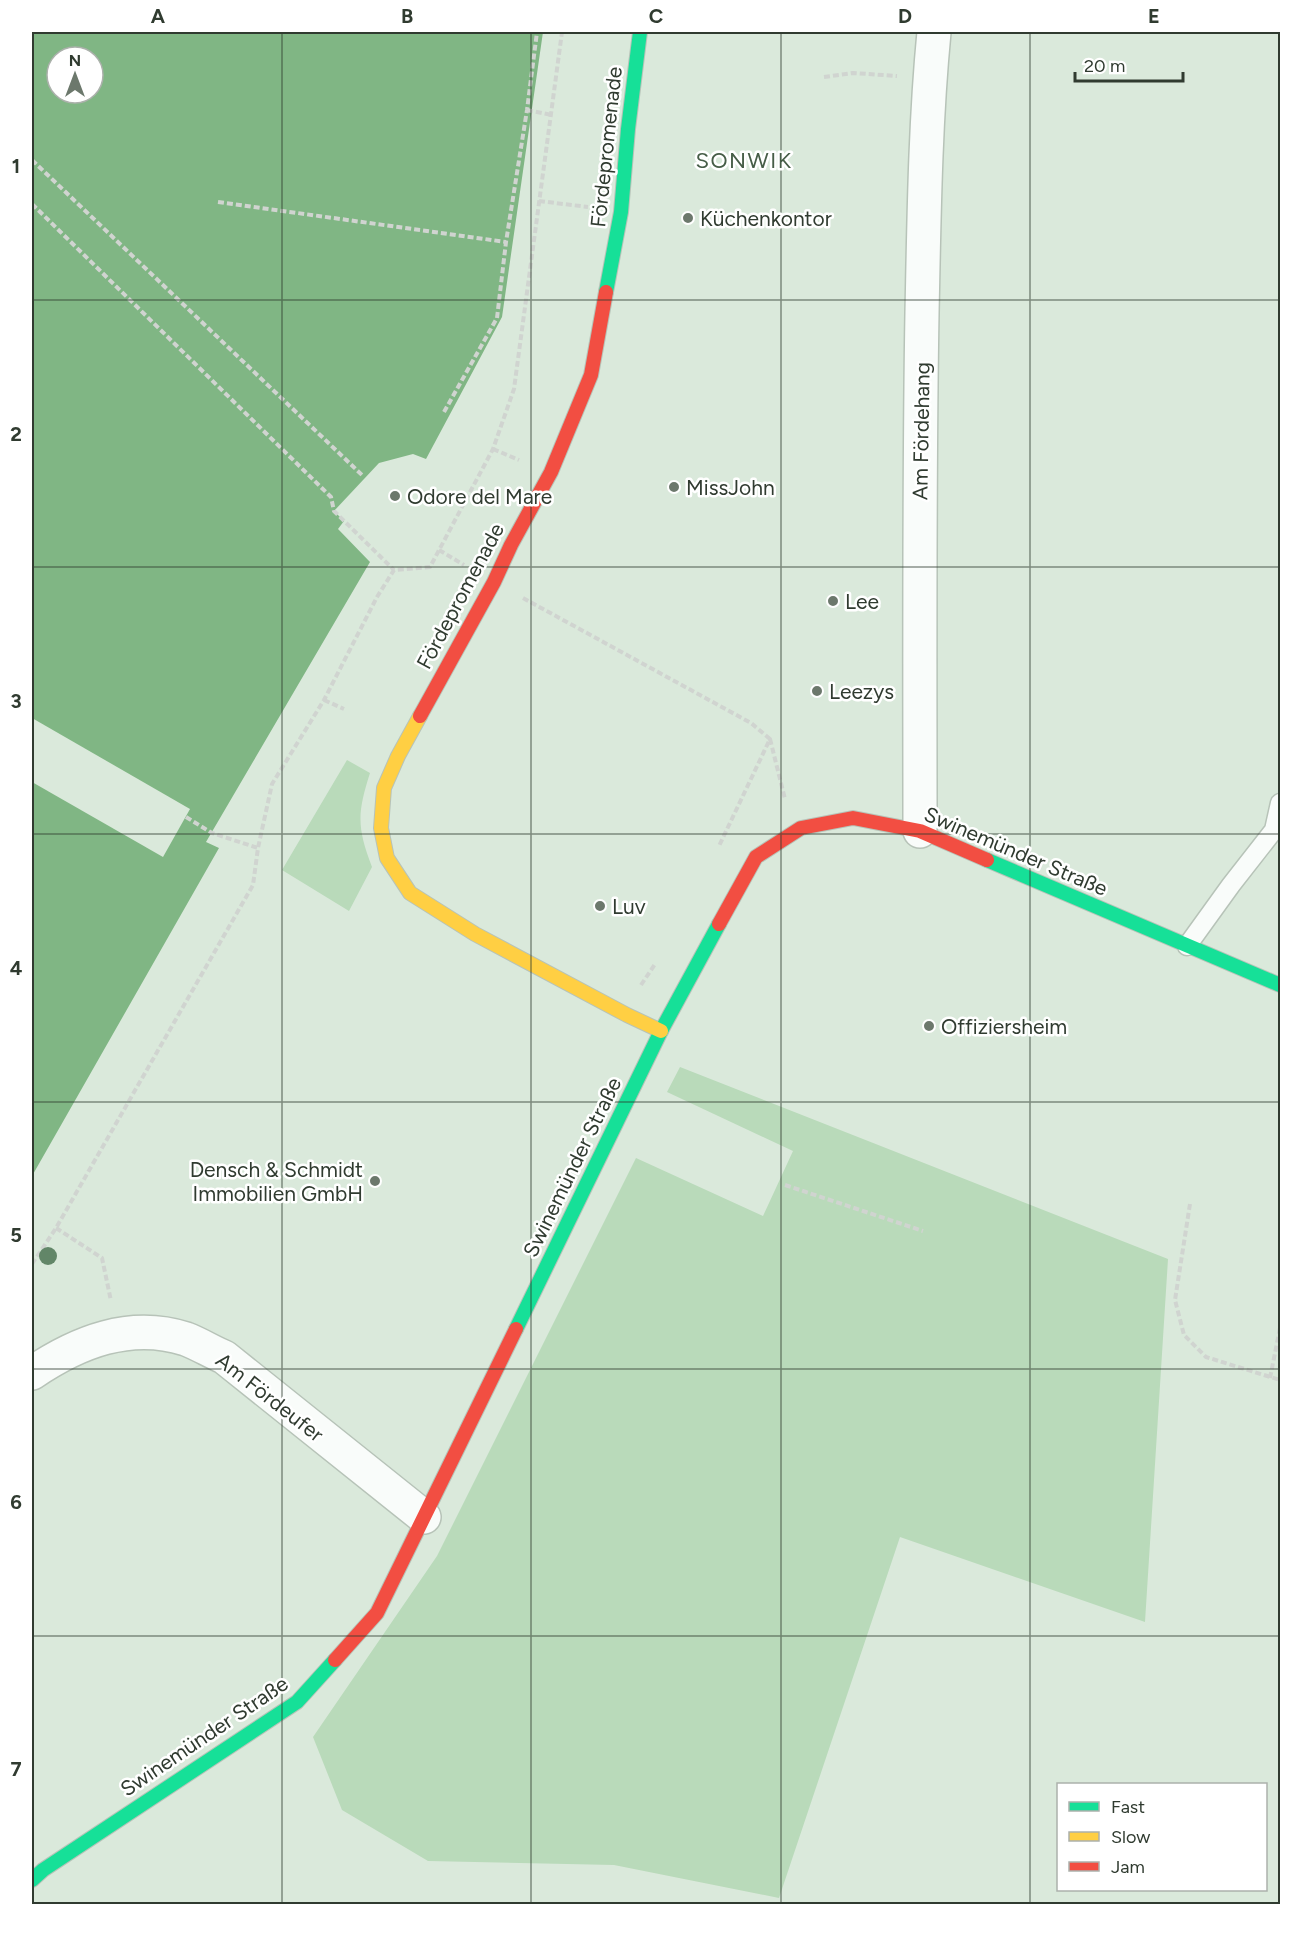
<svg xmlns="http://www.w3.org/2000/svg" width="1312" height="1936" font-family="Figtree,sans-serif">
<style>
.green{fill:#b9daba}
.water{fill:#80b684;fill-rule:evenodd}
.pier{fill:#dae9db}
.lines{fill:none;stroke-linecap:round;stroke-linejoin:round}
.lane-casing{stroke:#b7c3b8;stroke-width:21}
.street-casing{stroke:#b7c3b8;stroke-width:36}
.fast-casing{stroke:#b7c3b8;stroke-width:16}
.slow-casing{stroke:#b7c3b8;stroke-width:16}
.jam-casing{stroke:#b7c3b8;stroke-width:16}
.path{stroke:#d0d4d0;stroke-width:4;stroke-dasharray:6 3;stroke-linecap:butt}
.lane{stroke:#f9fcfa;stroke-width:18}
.street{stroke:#f9fcfa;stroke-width:33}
.fast{stroke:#16e098;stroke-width:14}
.slow{stroke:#ffcf43;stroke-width:14}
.jam{stroke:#f24e42;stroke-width:14}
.tree{fill:#628668}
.grid{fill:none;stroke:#303b30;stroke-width:1.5;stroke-opacity:0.55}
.poi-dot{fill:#6c786c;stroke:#fff;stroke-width:2}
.labels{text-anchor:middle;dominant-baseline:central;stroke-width:5;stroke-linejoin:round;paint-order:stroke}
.street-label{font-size:21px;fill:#303b30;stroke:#fff}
.poi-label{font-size:21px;fill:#303b30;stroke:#fff;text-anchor:start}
.neighbourhood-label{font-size:22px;letter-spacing:1.5px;fill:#465d47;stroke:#fff}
.neatline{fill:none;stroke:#303b30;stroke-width:2}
.grid-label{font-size:20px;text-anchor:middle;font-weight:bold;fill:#303b30}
</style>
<rect width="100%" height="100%" fill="#dae9db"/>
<g class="green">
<path d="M347,760L370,773C357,814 357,827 372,867L349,911L282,870Z"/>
<polygon points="680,1067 1168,1259 1145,1622 900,1537 779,1898 614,1865 428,1861 342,1810 313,1737 437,1556 636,1158 763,1216 793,1151 667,1092"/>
</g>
<path class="water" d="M32,32H543L502,317L426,459L413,454L379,463L334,511L344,521L338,529L370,562L206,842L219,848L32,1176ZM57,57H93V93H57Z"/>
<polygon class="pier" points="32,718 190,809 163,857 32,782"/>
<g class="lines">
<defs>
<polyline id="lane" points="1187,946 1231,885 1274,830 1280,803"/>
<g id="street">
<path d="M920,831C920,658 919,485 922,313C924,219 925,125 934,32"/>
<path d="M32,1373C78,1342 130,1321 186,1339C199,1344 212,1352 224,1357L424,1517"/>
</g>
<g id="fast">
<polyline points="606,292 621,212 628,129 640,32"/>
<polyline points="987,860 1280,985"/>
<polyline points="516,1329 661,1031 719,924"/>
<polyline points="32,1880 43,1870 297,1702 335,1660"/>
</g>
<polyline id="slow" points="420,716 398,756 384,788 381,828 387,858 410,893 475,934 627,1015 661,1031"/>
<g id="jam">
<polyline points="420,716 494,582 511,545 551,472 591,375 606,292"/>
<polyline points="719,924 756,857 801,828 853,818 920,831 987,860"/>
<polyline points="335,1660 377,1613 516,1329"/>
</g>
</defs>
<use href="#lane" class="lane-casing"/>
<use href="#street" class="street-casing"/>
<use href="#fast" class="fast-casing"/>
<use href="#slow" class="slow-casing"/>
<use href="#jam" class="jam-casing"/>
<g class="path">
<polyline points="824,77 853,73 897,76"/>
<polyline points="527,110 552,115"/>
<polyline points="32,160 362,475"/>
<polyline points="539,201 588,207"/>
<polyline points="218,202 506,242"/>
<polyline points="32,204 331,497 334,511 394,570"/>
<polyline points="444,412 497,318 506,242 527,110 537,32"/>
<polyline points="493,449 519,460"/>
<polyline points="439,550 464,565"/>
<polyline points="523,598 751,723 770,739 719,846"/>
<polyline points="324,700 344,709"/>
<polyline points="770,739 785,799"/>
<polyline points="186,817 212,833 258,848"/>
<polyline points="641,985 655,964"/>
<polyline points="785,1185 923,1231"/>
<polyline points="1190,1204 1175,1300 1184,1335 1206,1357 1280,1380"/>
<polyline points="56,1228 102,1258 111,1301"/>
<polyline points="32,1264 56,1228 253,885 258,848 272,784 324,700 377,597 394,570 430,567 493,449 514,389 562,32"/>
<polyline points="1270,1378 1280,1328"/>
</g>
<use href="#lane" class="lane"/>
<use href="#street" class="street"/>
<use href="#fast" class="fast"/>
<use href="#slow" class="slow"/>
<use href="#jam" class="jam"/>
</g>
<circle class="tree" cx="48" cy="1256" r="9"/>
<path class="grid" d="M282,32V1904M531,32V1904M781,32V1904M1030,32V1904M32,300H1280M32,567H1280M32,834H1280M32,1102H1280M32,1369H1280M32,1636H1280"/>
<g class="poi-dot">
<circle cx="688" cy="218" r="6"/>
<circle cx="674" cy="487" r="6"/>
<circle cx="395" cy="496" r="6"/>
<circle cx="833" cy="601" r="6"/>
<circle cx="817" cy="691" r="6"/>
<circle cx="600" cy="906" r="6"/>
<circle cx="929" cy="1026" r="6"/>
<circle cx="375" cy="1181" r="6"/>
</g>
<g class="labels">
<g class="street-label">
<text transform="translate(606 147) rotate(-84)">Fördepromenade</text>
<text transform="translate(921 431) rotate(-89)">Am Fördehang</text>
<text transform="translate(460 596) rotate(-62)">Fördepromenade</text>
<text transform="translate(1016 851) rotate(23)">Swinemünder Straße</text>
<text transform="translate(572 1167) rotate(-64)">Swinemünder Straße</text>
<text transform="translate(270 1397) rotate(38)">Am Fördeufer</text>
<text transform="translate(204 1736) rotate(-34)">Swinemünder Straße</text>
</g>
<g class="poi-label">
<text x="700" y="218">Küchenkontor</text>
<text x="686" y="487">MissJohn</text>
<text x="407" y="496">Odore del Mare</text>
<text x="845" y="601">Lee</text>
<text x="829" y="691">Leezys</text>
<text x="612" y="906">Luv</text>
<text x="941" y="1026">Offiziersheim</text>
<text x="363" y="1169" text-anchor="end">Densch &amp; Schmidt<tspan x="363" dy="24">Immobilien GmbH</tspan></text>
</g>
<g class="neighbourhood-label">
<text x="744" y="160">SONWIK</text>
</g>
</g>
<rect width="1312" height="1936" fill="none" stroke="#ffffff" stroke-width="66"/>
<rect x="1057" y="1783" width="210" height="108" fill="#ffffff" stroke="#acb1ac" stroke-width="1.5"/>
<rect x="1069" y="1802" width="30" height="9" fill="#16e098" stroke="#acb1ac" stroke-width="1.5"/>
<text x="1111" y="1813" font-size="18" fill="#303b30">Fast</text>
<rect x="1069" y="1832" width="30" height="9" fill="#ffcf43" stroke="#acb1ac" stroke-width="1.5"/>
<text x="1111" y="1843" font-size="18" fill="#303b30">Slow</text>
<rect x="1069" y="1862" width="30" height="9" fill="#f24e42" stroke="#acb1ac" stroke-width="1.5"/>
<text x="1111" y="1873" font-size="18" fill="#303b30">Jam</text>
<g transform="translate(75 75)"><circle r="28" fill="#ffffff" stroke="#acb1ac" stroke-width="1.5"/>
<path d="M0-4.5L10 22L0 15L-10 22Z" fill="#6c786c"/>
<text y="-9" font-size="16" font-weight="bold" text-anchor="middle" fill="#303b30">N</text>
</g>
<path d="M1075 72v9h108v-9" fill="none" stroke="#303b30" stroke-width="3"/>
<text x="1084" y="72" font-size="18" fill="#303b30" stroke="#ffffff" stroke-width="4.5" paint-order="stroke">20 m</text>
<rect x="33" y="33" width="1246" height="1870" class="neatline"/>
<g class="grid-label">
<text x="158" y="23">A</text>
<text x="407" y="23">B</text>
<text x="656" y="23">C</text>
<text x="905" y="23">D</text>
<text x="1154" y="23">E</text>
<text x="16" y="173">1</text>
<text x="16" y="441">2</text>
<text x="16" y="708">3</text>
<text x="16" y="975">4</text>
<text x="16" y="1242">5</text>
<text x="16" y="1509">6</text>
<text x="16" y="1776">7</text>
</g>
</svg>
